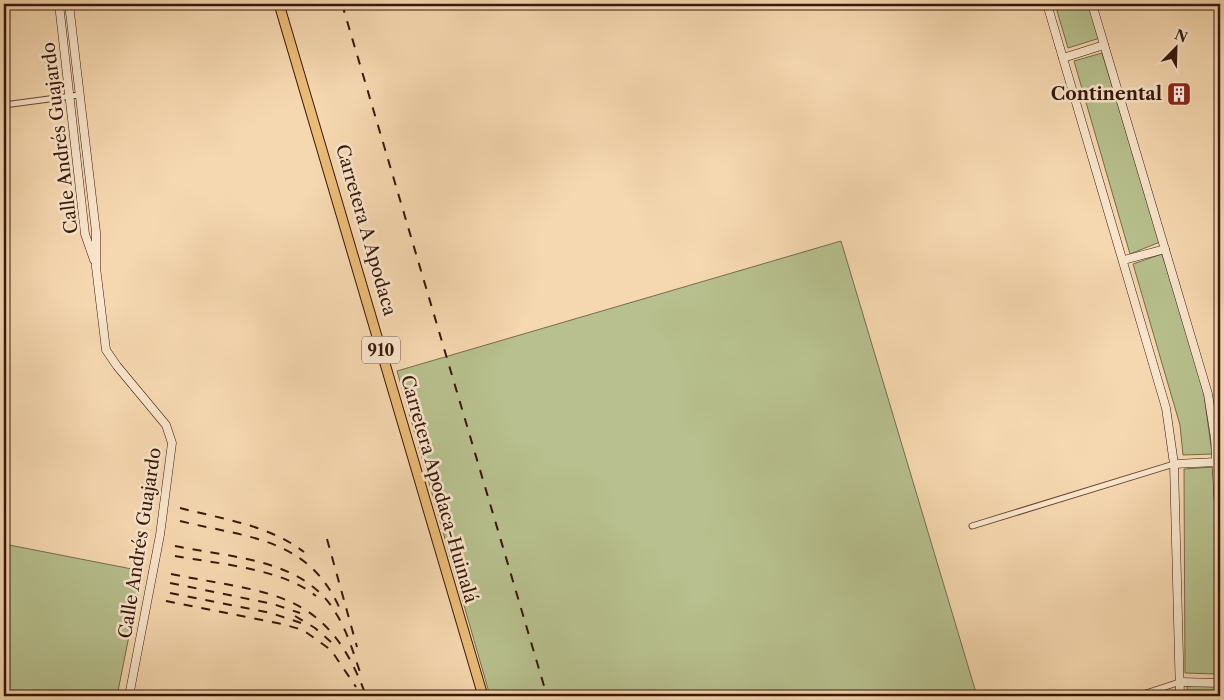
<svg xmlns="http://www.w3.org/2000/svg" width="1224" height="700" font-family="'Libre Caslon Text',serif">
<style>
.green{fill:#b7c08e;stroke:#786c4c}
.lines{fill:none;stroke-linecap:round;stroke-linejoin:round}
.street-casing{stroke:#684734;stroke-width:7}
.secondary-casing{stroke:#38170b;stroke-width:9}
.primary-casing{stroke:#38170b;stroke-width:11}
.street{stroke:#f9e6cc;stroke-width:5}
.secondary{stroke:#f9e6cc;stroke-width:8}
.primary{stroke:#ebbc78;stroke-width:9}
.rail{stroke:#38170b;stroke-width:2;stroke-dasharray:9 9;stroke-linecap:butt}
.labels{text-anchor:middle;dominant-baseline:central;stroke-width:5;stroke-linejoin:round;paint-order:stroke}
.shield{fill:#f9e6cc;stroke:#725545;stroke-width:1}
.shield-label{font-size:16px;font-weight:bold;fill:#38170b}
.poi-label{font-size:18px;font-weight:bold;fill:#38170b;stroke:#f9e6cc;text-anchor:end}
.street-label{font-size:18px;fill:#38170b;stroke:#f9e6cc}
</style>
<rect width="100%" height="100%" fill="#f6d8b0"/>
<filter id="stains"><feTurbulence type="fractalNoise" baseFrequency=".004" numOctaves="4"/><feColorMatrix values="0 0 0 0 .2 0 0 0 0 .09 0 0 0 0 .02 0 0 0 .5 -.17"/></filter>
<radialGradient id="worn" r=".72"><stop offset=".6" stop-color="#630" stop-opacity="0"/><stop offset="1" stop-color="#630" stop-opacity=".3"/></radialGradient>
<g class="green">
<polygon points="1055,4 1090,4 1100,38 1068,48"/>
<polygon points="1102,53 1160,242 1130,254 1074,61"/>
<polygon points="841,241 977,696 490,696 397,371"/>
<polygon points="1162,254 1202,380 1212,454 1183,455 1180,425 1133,264"/>
<polygon points="1214,467 1218,674 1185,673 1184,469"/>
<polygon points="4,544 142,571 117,696 4,696"/>
<polygon points="1187,685 1218,686 1218,696 1187,696"/>
</g>
<g class="lines">
<defs>
<g id="street">
<polyline points="4,105 79,95"/>
<polyline points="972,526 1174,464"/>
<polyline points="1137,696 1180,682"/>
</g>
<g id="secondary">
<polyline points="59,4 85,234 94,260"/>
<polyline points="69,4 96,232 96,267 106,350 117,366 166,425 172,443 160,535 129,696"/>
<polyline points="1047,4 1166,408 1174,464 1180,696"/>
<polyline points="1092,4 1208,394 1215,438 1220,530"/>
<polyline points="1063,58 1104,45"/>
<polyline points="1124,260 1165,249"/>
<polyline points="1174,464 1217,462"/>
<polyline points="1180,682 1220,683"/>
</g>
<polyline id="primary" points="279,4 483,696"/>
</defs>
<use href="#street" class="street-casing"/>
<use href="#secondary" class="secondary-casing"/>
<use href="#primary" class="primary-casing"/>
<use href="#street" class="street"/>
<use href="#secondary" class="secondary"/>
<use href="#primary" class="primary"/>
<g class="rail">
<polyline points="342,4 547,696"/>
<path d="M180,508C222,519 269,525 304,552"/>
<path d="M180,521C248,538 308,537 340,609"/>
<polyline points="327,539 357,647"/>
<path d="M175,546C232,558 305,558 337,615C348,633 354,655 361,675"/>
<path d="M175,556C218,564 281,568 316,596"/>
<path d="M171,574C269,594 327,588 366,696"/>
<polyline points="170,583 273,604 300,613"/>
<polyline points="170,593 271,613 301,623"/>
<polyline points="166,601 282,624 303,630 331,650 356,687"/>
<polyline points="295,616 315,628 331,642"/>
</g>
</g>
<defs>
<symbol id="building-square" viewBox="-11 -11 22 22"><rect x="-9" y="-9" width="18" height="18" rx="4" fill="#8f2418" stroke="#f9e6cc"/><path d="M-4-6H4V6H1V3H-1V6H-4ZM-2.5-4.3h1.7v1.8h-1.7ZM.8-4.3h1.7v1.8H.8ZM-2.5-1h1.7V.8h-1.7ZM.8-1h1.7V.8H.8Z" fill="#fff"/></symbol>
</defs>
<g fill-rule="evenodd">
<use href="#building-square" x="1165" y="80" width="28" height="28"/>
</g>
<g class="labels">
<rect class="shield" x="362" y="336.5" width="38" height="27" rx="4"/>
<g class="shield-label">
<text x="381" y="350">910</text>
</g>
<g class="poi-label">
<text x="1162" y="94">Continental</text>
</g>
<g class="street-label">
<text transform="translate(60 138) rotate(-97)">Calle Andrés Guajardo</text>
<text transform="translate(366 230) rotate(74)">Carretera A Apodaca</text>
<text transform="translate(439 489) rotate(74)">Carretera Apodaca-Huinalá</text>
<text transform="translate(140 543) rotate(-81)">Calle Andrés Guajardo</text>
</g>
</g>
<rect width="1224" height="700" fill="none" stroke="#f6d8b0" stroke-width="20"/>
<rect x="5" y="5" width="1214" height="690" fill="none" stroke="#38170b" stroke-width="2.5"/>
<rect x="10" y="10" width="1204" height="680" fill="none" stroke="#38170b"/>
<g transform="translate(1176 48) rotate(23)" stroke="#f9e6cc" stroke-width="4" paint-order="stroke">
<path d="M0-4L9 19L0 12L-9 19Z" fill="#38170b"/>
<text y="-8" font-size="14" font-weight="bold" text-anchor="middle" fill="#38170b">N</text>
</g>
<rect width="100%" height="100%" filter="url(#stains)"/>
<rect width="100%" height="100%" fill="url(#worn)"/>
</svg>
